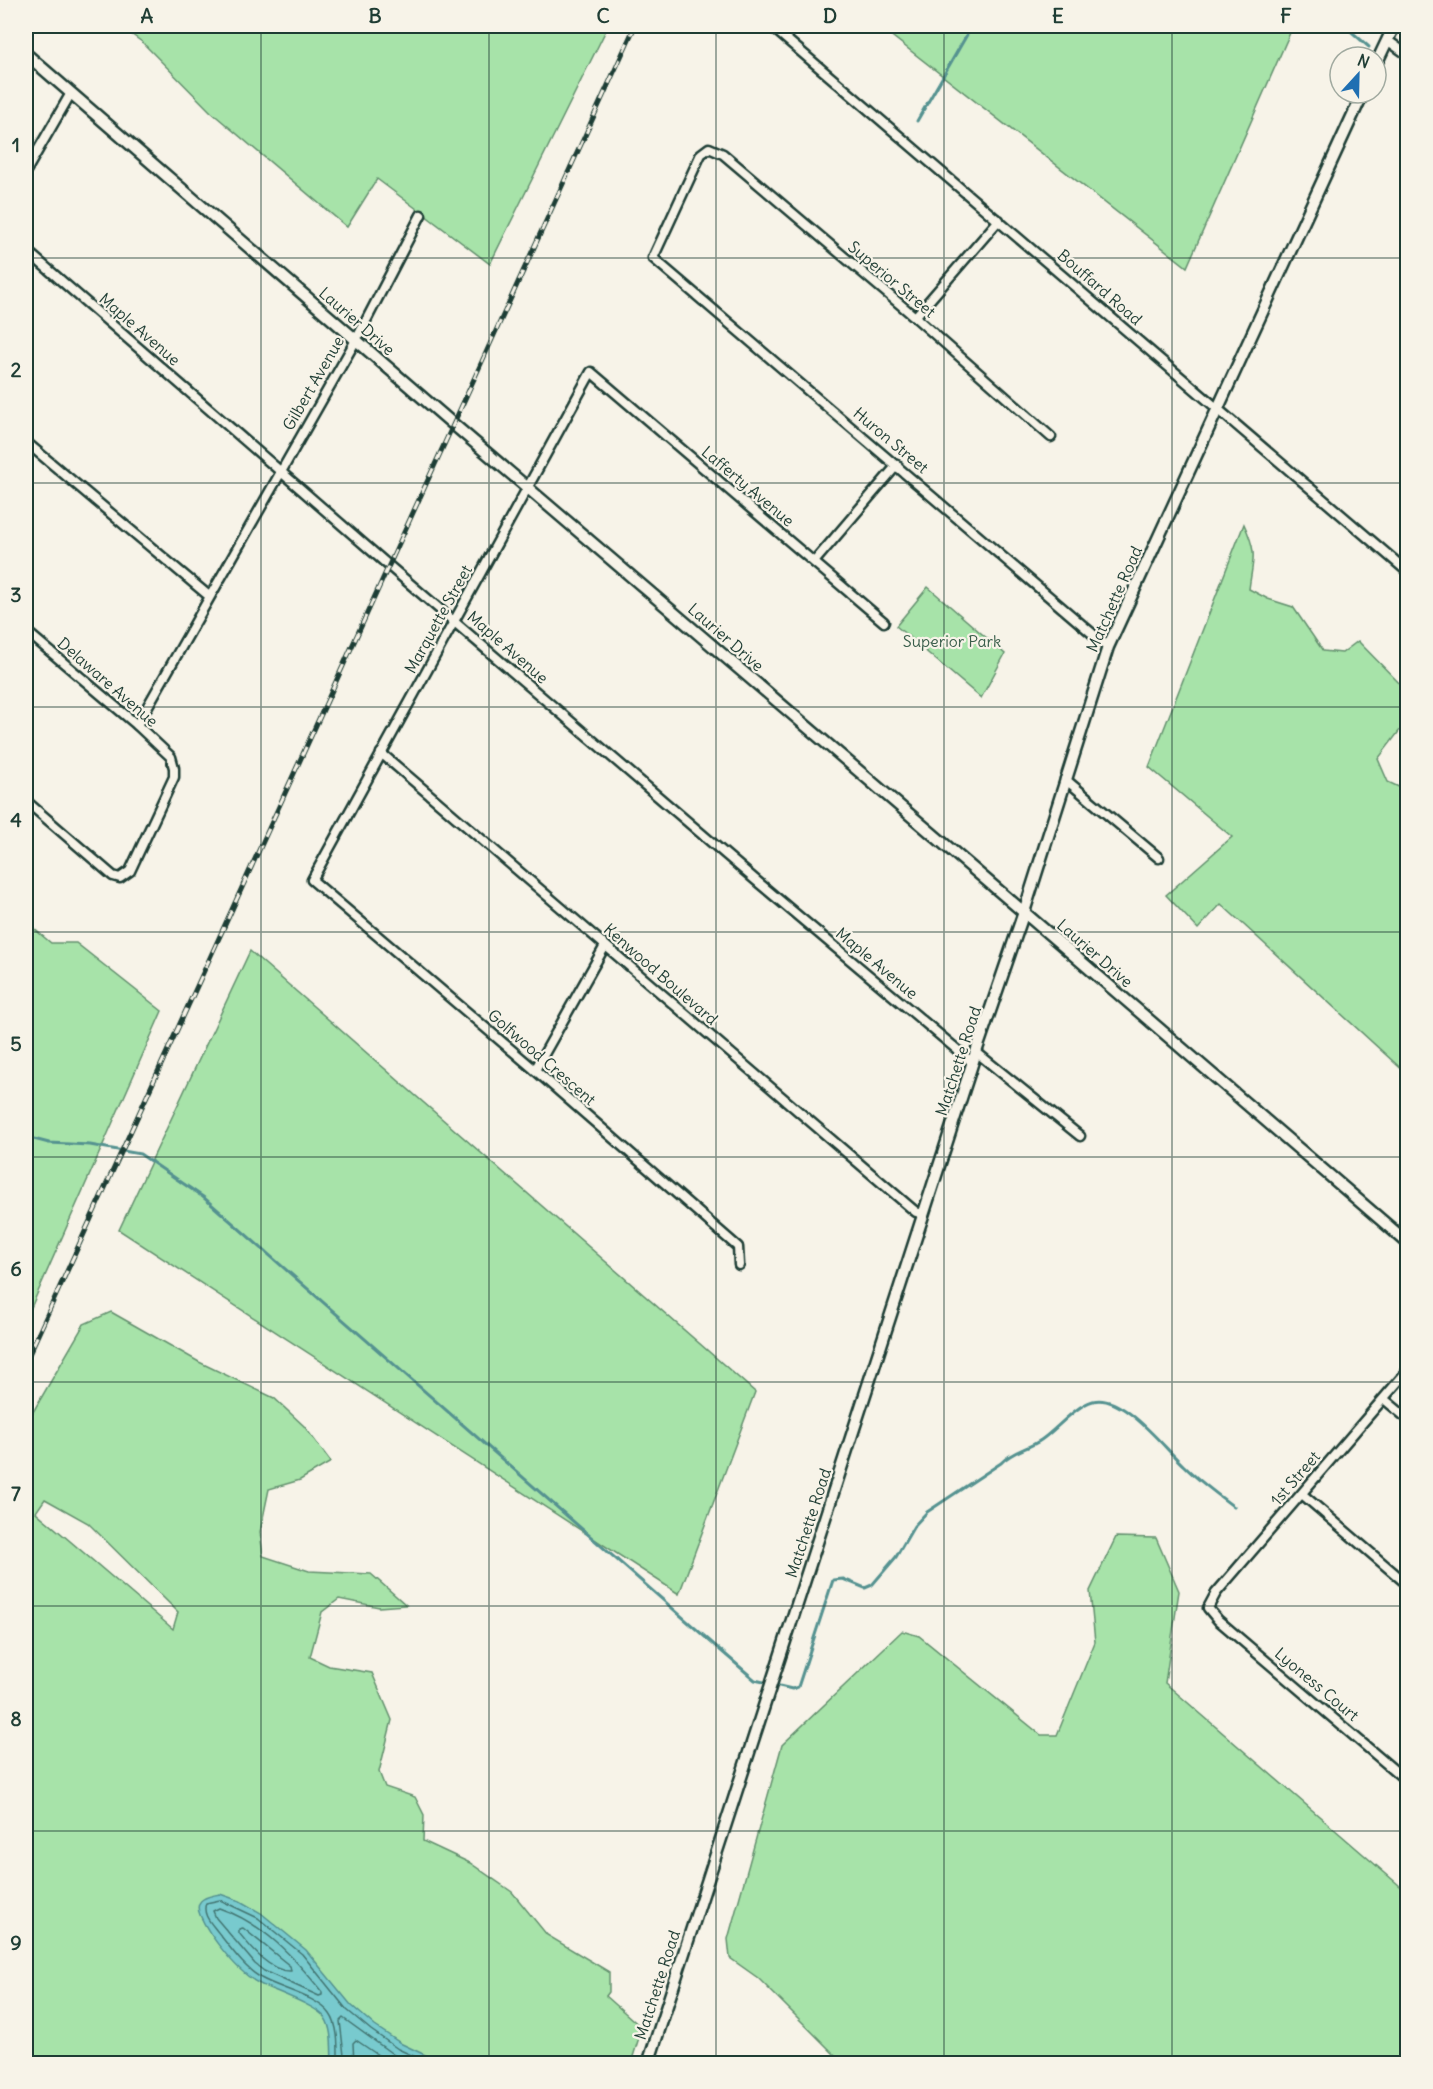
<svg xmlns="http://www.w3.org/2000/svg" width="1433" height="2089" font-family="Delius,sans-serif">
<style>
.green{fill:#a7e3a9;stroke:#63906e;stroke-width:1.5;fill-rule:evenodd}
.water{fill:#78cace;stroke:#549290;stroke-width:1.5}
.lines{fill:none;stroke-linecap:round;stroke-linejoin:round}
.shore{stroke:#437572;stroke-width:1.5}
.stream{stroke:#549290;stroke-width:3}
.minor-casing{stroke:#1f3d34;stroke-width:13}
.tertiary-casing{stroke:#1f3d34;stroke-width:15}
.minor{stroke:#f7f3e8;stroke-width:8}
.tertiary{stroke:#f7f3e8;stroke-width:10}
.rail-casing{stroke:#1f3d34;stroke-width:5}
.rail{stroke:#f7f3e8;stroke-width:3;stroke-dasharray:9;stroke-linecap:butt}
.grid{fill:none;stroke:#1f3d34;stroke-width:1.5;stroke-opacity:0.55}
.labels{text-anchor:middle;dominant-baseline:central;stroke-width:4.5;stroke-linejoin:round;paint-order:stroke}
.street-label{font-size:16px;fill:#1f3d34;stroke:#f7f3e8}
.park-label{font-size:16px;fill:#3a5e4b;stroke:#f7f3e8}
.neatline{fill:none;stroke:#1f3d34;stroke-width:2}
.grid-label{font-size:20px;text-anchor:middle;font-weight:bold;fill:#1f3d34}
</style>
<rect width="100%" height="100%" fill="#f7f3e8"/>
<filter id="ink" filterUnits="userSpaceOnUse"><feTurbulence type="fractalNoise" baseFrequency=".0167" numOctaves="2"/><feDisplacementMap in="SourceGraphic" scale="12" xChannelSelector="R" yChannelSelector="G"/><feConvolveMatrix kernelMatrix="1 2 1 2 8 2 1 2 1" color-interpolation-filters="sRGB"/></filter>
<g filter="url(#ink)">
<g class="green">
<polygon points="120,26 608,26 490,264 377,179 347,227 211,112 142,42"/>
<polygon points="879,26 1293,26 1187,267"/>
<path d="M1244,524C1258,555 1253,558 1249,589L1268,599L1293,607L1323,651L1342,653L1358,641L1407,691V721L1378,759L1388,782L1403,789L1407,781V1074L1221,904L1198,929L1166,895L1232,837L1149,767Z"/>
<polygon points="928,587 1005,654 981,698 896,626"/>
<polygon points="26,922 51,943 76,943 162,1011 26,1319"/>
<polygon points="250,951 755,1392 679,1594 119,1230"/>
<path d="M111,1312L199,1362L274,1398L304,1426L331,1462L300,1480L269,1489L260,1532L263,1556L309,1571L371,1574L406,1605L379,1607L339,1599L322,1612L310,1657L329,1666L372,1673L392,1720L379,1772L385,1787L415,1797L424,1815L423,1841L470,1863L512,1892L547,1935L609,1972V1992L606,1996L642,2028L631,2063H26V1424L84,1324ZM45,1499L88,1523L178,1612L173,1629L36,1512Z"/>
<polygon points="1116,1537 1156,1538 1179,1591 1165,1683 1407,1892 1407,2063 843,2063 758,1978 730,1958 728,1939 782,1745 902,1631 919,1636 1041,1735 1057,1735 1095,1642 1090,1591"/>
</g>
<path class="water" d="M220,1894L240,1901L261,1913L306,1950L351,2005L375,2026L402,2044L442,2063H332C331,2050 333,2030 325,2018C318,2006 274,1991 260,1984C239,1974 209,1936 200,1915C193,1899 208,1896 220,1894Z"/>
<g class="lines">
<g class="shore">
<path d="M219,1908C263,1923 294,1957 322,1992V1995L319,1996L264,1971L255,1964L216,1918L213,1911Z"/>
<path d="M243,1928L290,1966L291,1971C270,1972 251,1948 239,1933V1929Z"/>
<path d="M338,2064C338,2049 339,2026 330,2014C317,1996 280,1989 261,1978C243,1967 230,1947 217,1931C210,1922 202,1914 206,1903L220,1900L258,1918L302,1954L347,2010L371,2030L398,2049L431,2064"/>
<polyline points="345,2064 340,2021 343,2018 394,2055 413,2064"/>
<polyline points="354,2064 353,2043 356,2040 391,2064"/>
</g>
<g class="stream">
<polyline points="1345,26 1369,47"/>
<polyline points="917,121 972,26"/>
<polyline points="26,1137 49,1143 90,1145 140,1154 203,1197 712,1643 755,1680 768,1683"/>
<path d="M775,1685L792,1689L798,1687L833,1580L843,1579L865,1588L872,1585L896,1557L914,1526L927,1512L1001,1463C1012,1451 1028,1449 1041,1440C1056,1430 1075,1406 1093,1401C1123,1393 1164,1448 1184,1466C1199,1481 1217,1494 1234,1507"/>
</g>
<defs>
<g id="minor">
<polyline points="771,26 1408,572"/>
<polyline points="1387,40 1408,55"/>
<polyline points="26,171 71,93"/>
<polyline points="26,250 388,565 759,883 973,1063"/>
<polyline points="915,317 999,220"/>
<polyline points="1051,437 915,317 723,154 709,148 701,154 653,258 1108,647"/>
<polyline points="26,442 209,596"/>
<polyline points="814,562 897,465"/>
<polyline points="26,631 137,725 171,757 174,768 174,777 130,871 120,878 113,876 26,801"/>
<polyline points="137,725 356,340 421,215"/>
<polyline points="381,753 910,1207 916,1212 923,1214"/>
<polyline points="1065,779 1159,858"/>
<polyline points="976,1052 1080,1136"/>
<polyline points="535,1070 605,946"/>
<polyline points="739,1265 738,1247 535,1070 312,880 591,372 884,622"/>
<polyline points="1408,1370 1216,1593 1208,1608 1218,1620 1408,1782"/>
<polyline points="1384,1399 1408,1419"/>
<polyline points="1302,1494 1408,1585"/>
</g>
<g id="tertiary">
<polyline points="26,54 453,424 1012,902 1408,1243"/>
<polyline points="1376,64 1394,26"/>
<polyline points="648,2064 976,1052 1024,912 1108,647 1363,93"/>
</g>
</defs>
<use href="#minor" class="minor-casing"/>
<use href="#tertiary" class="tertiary-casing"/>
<use href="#minor" class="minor"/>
<use href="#tertiary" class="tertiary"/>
<defs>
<polyline id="rail" points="26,1361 635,26"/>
</defs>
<use href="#rail" class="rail-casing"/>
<use href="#rail" class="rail"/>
</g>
</g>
<path class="grid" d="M261,26V2064M489,26V2064M716,26V2064M944,26V2064M1172,26V2064M26,258H1408M26,483H1408M26,707H1408M26,932H1408M26,1157H1408M26,1382H1408M26,1606H1408M26,1831H1408"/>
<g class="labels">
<g class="street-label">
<text transform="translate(892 279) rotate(40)">Superior Street</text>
<text transform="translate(1100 287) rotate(41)">Bouffard Road</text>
<text transform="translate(357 321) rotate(41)">Laurier Drive</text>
<text transform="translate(140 329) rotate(41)">Maple Avenue</text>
<text transform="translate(313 383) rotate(-60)">Gilbert Avenue</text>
<text transform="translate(891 440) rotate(40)">Huron Street</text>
<text transform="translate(748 486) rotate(40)">Lafferty Avenue</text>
<text transform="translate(1114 599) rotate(-66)">Matchette Road</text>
<text transform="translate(438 619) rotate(-61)">Marquette Street</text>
<text transform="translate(726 637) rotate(41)">Laurier Drive</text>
<text transform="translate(508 647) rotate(41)">Maple Avenue</text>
<text transform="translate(108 682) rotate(41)">Delaware Avenue</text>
<text transform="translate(1095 953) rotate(41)">Laurier Drive</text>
<text transform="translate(877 963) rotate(40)">Maple Avenue</text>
<text transform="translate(661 974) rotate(41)">Kenwood Boulevard</text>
<text transform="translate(542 1057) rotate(41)">Golfwood Crescent</text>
<text transform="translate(958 1061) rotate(-72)">Matchette Road</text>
<text transform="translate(1295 1478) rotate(-49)">1st Street</text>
<text transform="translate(808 1523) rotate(-72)">Matchette Road</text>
<text transform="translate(1317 1684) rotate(40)">Lyoness Court</text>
<text transform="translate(657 1985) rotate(-72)">Matchette Road</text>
</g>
<g class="park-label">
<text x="952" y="641">Superior Park</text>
</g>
</g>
<rect width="1433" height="2089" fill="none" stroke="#f7f3e8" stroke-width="66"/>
<g transform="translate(1358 75) rotate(22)"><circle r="28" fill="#f7f3e8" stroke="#a1aaa0" stroke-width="1.5"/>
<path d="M0-4.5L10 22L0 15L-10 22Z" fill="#1f6fb2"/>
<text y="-9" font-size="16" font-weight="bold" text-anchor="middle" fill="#1f3d34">N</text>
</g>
<rect x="33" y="33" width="1367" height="2023" class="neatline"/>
<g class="grid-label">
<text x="147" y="23">A</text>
<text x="375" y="23">B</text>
<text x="603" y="23">C</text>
<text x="830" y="23">D</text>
<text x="1058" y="23">E</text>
<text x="1286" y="23">F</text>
<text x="16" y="152">1</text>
<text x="16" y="377">2</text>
<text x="16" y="602">3</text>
<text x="16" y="827">4</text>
<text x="16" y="1051">5</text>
<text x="16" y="1276">6</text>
<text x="16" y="1501">7</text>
<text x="16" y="1726">8</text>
<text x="16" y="1950">9</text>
</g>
</svg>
